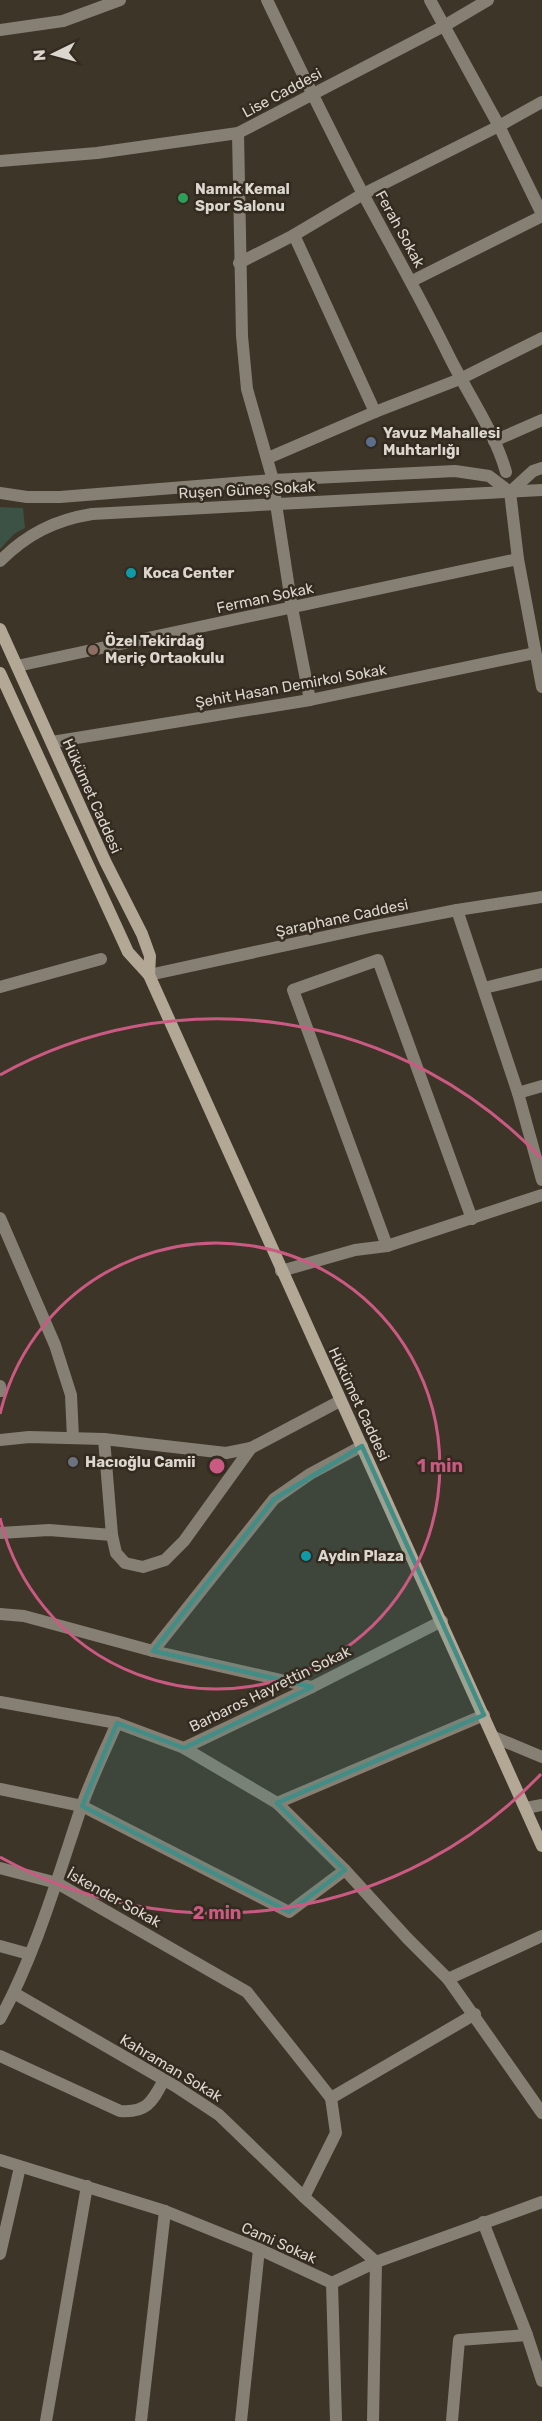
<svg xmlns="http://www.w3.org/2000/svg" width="542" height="2421" font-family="Rubik,sans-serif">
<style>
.grass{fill:#3c5244}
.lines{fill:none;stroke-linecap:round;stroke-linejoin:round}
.minor{stroke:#868074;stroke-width:12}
.tertiary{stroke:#868074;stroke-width:12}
.secondary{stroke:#b3a895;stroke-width:12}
.marked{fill:#428e86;fill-opacity:0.2;stroke:#428e86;stroke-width:4.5;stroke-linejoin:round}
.ring{fill:none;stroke:#cb5a83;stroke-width:3}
.leisure-dot{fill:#2e9e5b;stroke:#342b20;stroke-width:2}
.service-dot{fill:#5c6f8a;stroke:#342b20;stroke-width:2}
.culture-dot{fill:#0f9aa8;stroke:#342b20;stroke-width:2}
.education-dot{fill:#8d6e63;stroke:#342b20;stroke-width:2}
.worship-dot{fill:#6b7280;stroke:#342b20;stroke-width:2}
.labels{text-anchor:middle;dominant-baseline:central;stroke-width:5;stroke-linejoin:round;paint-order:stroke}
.street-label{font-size:15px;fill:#dbd6ce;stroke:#342b20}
.poi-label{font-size:15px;font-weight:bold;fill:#dbd6ce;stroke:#342b20;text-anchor:start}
.centre{fill:#cb5a83;stroke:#342b20;stroke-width:3}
.ring-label{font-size:18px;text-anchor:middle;font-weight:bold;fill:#cb5a83;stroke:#342b20;stroke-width:5;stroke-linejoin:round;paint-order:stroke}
</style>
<rect width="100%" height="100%" fill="#3e3529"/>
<polygon class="grass" points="0,507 23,508 25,528 14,534 0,549"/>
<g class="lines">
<g class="minor">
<path d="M267,0C298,65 329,129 362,192C391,246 421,299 448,354C467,393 494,430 506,472"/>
<polyline points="430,0 499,126 542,214"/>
<polyline points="0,30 63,21 120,0"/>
<polyline points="238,133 242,336 247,389 273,480"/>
<polyline points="0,161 97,153 238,133 444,26 488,0"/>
<polyline points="294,235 375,412"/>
<polyline points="239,263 294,235 363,194 499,126 542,102"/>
<polyline points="412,281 542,216"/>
<polyline points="494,441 542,420"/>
<polyline points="268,458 375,412 460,379 542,338"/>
<polyline points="510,492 518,559 542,687"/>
<polyline points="276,504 292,608 310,700"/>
<polyline points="17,666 518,559"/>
<polyline points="52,742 310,700 535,653"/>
<polyline points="457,910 518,1093 542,1180"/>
<polyline points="0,987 101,959"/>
<polyline points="484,988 542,974"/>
<polyline points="518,1093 542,1086"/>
<polyline points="0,1218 55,1345 71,1395 73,1438"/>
<polyline points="387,1246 293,990 378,960 472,1219"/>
<polyline points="281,1271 355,1250 387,1246 542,1195"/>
<polyline points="0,1386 1,1391"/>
<polyline points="104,1439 112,1535 116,1553 125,1563 143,1567 165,1560 184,1541 251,1448"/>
<polyline points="0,1440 29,1437 104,1439 226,1453 251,1448 340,1401"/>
<polyline points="0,1533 49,1530 112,1535"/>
<polyline points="0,1614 24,1616 153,1651 312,1687"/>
<polyline points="153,1651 274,1499 310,1474 362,1446"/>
<polyline points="0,1702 117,1723 184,1748 277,1803 484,1715"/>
<polyline points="184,1748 312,1687 442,1621"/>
<polyline points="0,1789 82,1806 289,1912 345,1870"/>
<polyline points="277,1803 345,1870 407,1938 448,1979 542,2113"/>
<polyline points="0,1868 57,1883 247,1992 331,2098"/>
<polyline points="0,1946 29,1954"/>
<polyline points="448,1979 542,1936"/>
<polyline points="14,1993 175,2086 219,2115 304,2197 376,2262 373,2421"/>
<path d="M0,2019C36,1953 57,1879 81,1808C91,1779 105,1751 117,1723"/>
<path d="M0,2056L120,2111C147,2113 152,2102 164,2080"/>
<polyline points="331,2098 475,2014"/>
<polyline points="0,2160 165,2211 259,2249 332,2283 376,2262 542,2202"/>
<polyline points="304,2197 336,2133 331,2098"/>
<polyline points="483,2222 527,2335 542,2381"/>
<polyline points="0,2254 20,2167"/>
<polyline points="332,2283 336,2421"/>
<polyline points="46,2421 87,2186"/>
<polyline points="141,2421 165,2211"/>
<polyline points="241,2421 259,2249"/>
<polyline points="452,2421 459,2340 527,2335"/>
</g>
<g class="tertiary">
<polyline points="273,480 276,504"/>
<polyline points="0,493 27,497 60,497 273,480 455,471 489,476 510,492 533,471 542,468"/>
<path d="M0,561C27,534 55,520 92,514L542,490"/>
<polyline points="149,975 370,927 457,910 542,897"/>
<polyline points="494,1737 542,1757"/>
<polyline points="526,1808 542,1805"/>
</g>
<g class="secondary">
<polyline points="0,629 105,861 142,934 150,956 149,975"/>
<polyline points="0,673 128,952 149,975 542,1846"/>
</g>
</g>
<path class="marked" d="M362,1446L484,1715L277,1803L345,1870L289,1912L82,1806L117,1723L184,1748L312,1687L153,1651L274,1499Z"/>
<g class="ring">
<path d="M0 1414A223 223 0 1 1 0 1518"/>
<path d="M541 1774A447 447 0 0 1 0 1857M0 1075A447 447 0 0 1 541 1158"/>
</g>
<circle class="leisure-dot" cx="183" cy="198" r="6"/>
<circle class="service-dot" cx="371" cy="442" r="6"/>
<g class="culture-dot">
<circle cx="131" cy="573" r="6"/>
<circle cx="306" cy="1556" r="6"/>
</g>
<circle class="education-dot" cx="93" cy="650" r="6"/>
<circle class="worship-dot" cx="73" cy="1462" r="6"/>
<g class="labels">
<g class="street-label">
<text transform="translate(282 93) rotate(-28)">Lise Caddesi</text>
<text transform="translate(400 229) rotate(61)">Ferah Sokak</text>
<text transform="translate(247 490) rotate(-3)">Ruşen Güneş Sokak</text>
<text transform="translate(265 598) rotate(-12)">Ferman Sokak</text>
<text transform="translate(291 686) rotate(-10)">Şehit Hasan Demirkol Sokak</text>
<text transform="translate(92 796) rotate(66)">Hükümet Caddesi</text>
<text transform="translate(342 918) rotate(-12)">Şaraphane Caddesi</text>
<text transform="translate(359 1404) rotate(65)">Hükümet Caddesi</text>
<text transform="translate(270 1689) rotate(-26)">Barbaros Hayrettin Sokak</text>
<text transform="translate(114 1898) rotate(29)">İskender Sokak</text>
<text transform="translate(171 2068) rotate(31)">Kahraman Sokak</text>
<text transform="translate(279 2243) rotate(24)">Cami Sokak</text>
</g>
<g class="poi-label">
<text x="195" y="189">Namık Kemal<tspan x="195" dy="17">Spor Salonu</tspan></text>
<text x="383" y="433">Yavuz Mahallesi<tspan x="383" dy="17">Muhtarlığı</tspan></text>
<text x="143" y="573">Koca Center</text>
<text x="105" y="641">Özel Tekirdağ<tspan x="105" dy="17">Meriç Ortaokulu</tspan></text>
<text x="85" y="1462">Hacıoğlu Camii</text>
<text x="318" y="1556">Aydın Plaza</text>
</g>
</g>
<circle cx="217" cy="1466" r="9" class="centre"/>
<g class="ring-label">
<text x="440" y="1472">1 min</text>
<text x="217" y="1919">2 min</text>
</g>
<g transform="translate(54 54) rotate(265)" stroke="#342b20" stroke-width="4.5" paint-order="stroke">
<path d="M0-4.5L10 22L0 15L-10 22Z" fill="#dbd6ce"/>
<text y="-9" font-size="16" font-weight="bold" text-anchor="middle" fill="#dbd6ce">N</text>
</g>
</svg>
